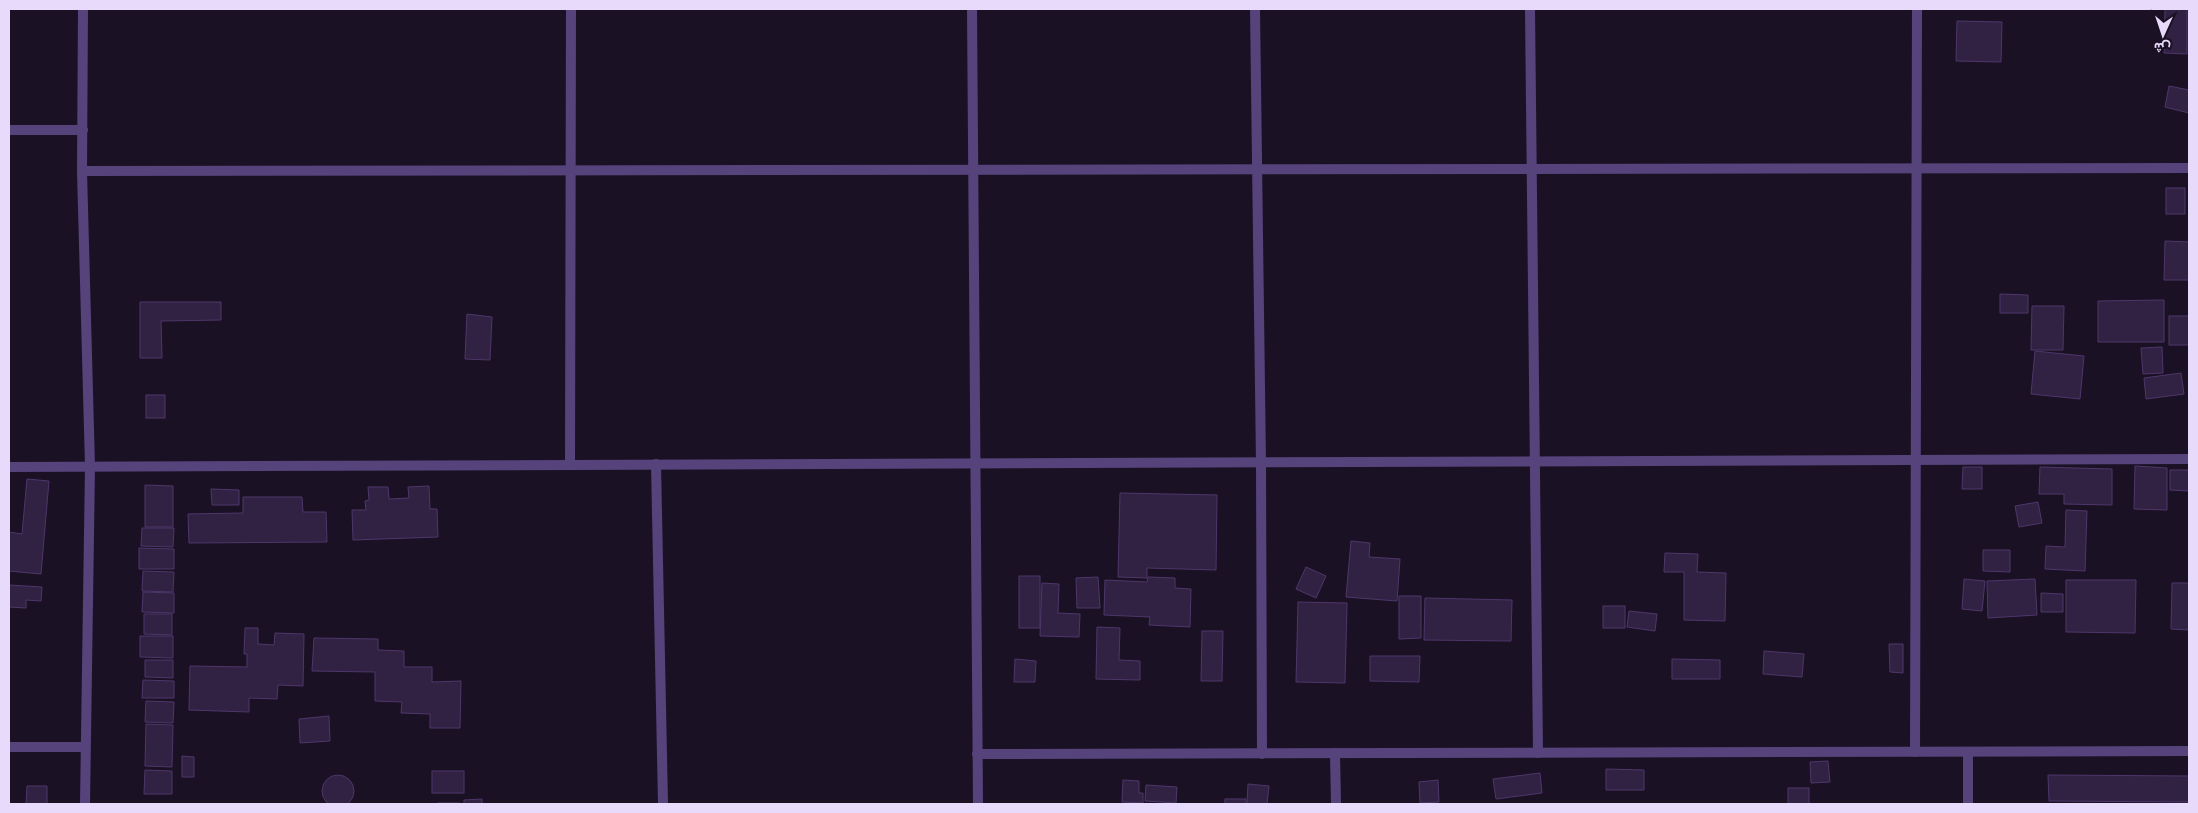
<svg xmlns="http://www.w3.org/2000/svg" width="2198" height="813" font-family="'Archivo Narrow',Vazirmatn,sans-serif">
<style>
.building{fill:#312142;stroke:#4f366b}
.lines{fill:none;stroke-linecap:round;stroke-linejoin:round}
.street{stroke:#56437c;stroke-width:10}
</style>
<rect width="100%" height="100%" fill="#1a1224"/>
<g class="building">
<polygon points="2165,9 2187,9 2187,54 2164,53"/>
<polygon points="1957,21 2002,22 2001,62 1956,61"/>
<polygon points="2169,86 2189,90 2189,113 2165,107"/>
<rect x="2166" y="188" width="19" height="26"/>
<polygon points="2165,241 2189,242 2189,280 2164,280"/>
<polygon points="2000,294 2028,295 2028,313 2000,313"/>
<polygon points="2164,300 2164,342 2098,342 2098,301"/>
<polygon points="140,302 221,302 221,320 161,321 162,358 140,358"/>
<polygon points="2032,306 2064,306 2063,350 2031,350"/>
<polygon points="467,314 492,317 490,360 465,359"/>
<rect x="2169" y="316" width="20" height="29"/>
<polygon points="2162,347 2163,373 2143,374 2141,348"/>
<polygon points="2035,351 2084,356 2080,399 2031,394"/>
<polygon points="2181,373 2184,394 2146,399 2144,378"/>
<rect x="146" y="395" width="19" height="23"/>
<polygon points="2135,466 2167,468 2167,510 2134,509"/>
<polygon points="1963,467 1982,467 1982,489 1962,489"/>
<polygon points="2040,467 2112,469 2112,505 2064,504 2064,494 2039,494"/>
<polygon points="2170,470 2189,470 2189,491 2170,490"/>
<polygon points="27,479 49,481 41,574 9,571 9,532 22,534"/>
<polygon points="145,485 173,486 173,527 145,527"/>
<polygon points="429,486 430,509 437,509 438,537 353,540 352,510 366,510 365,501 369,500 368,487 388,487 389,499 409,498 408,487"/>
<polygon points="211,489 239,490 239,505 212,505"/>
<polygon points="1120,493 1217,495 1216,570 1147,568 1147,578 1118,577"/>
<polygon points="243,497 302,497 303,512 326,512 327,542 189,543 188,514 243,513"/>
<polygon points="2038,502 2042,523 2019,527 2015,506"/>
<polygon points="2066,510 2087,511 2085,571 2045,569 2046,546 2065,547"/>
<polygon points="142,528 174,528 173,547 141,546"/>
<polygon points="1351,541 1370,543 1369,557 1400,559 1397,601 1346,597"/>
<polygon points="139,548 174,549 174,569 139,569"/>
<polygon points="1983,550 2010,550 2010,572 1983,571"/>
<polygon points="1665,553 1698,554 1697,572 1726,573 1725,621 1684,620 1684,572 1664,572"/>
<polygon points="1306,567 1326,576 1316,598 1296,589"/>
<polygon points="143,571 174,572 173,592 142,591"/>
<rect x="1019" y="576" width="21" height="52"/>
<polygon points="1098,577 1100,608 1077,608 1076,578"/>
<polygon points="1148,577 1175,578 1175,588 1191,589 1190,627 1149,625 1150,617 1104,615 1105,580 1147,582"/>
<polygon points="1964,579 1985,581 1982,611 1962,609"/>
<polygon points="2035,579 2037,615 1988,618 1987,581"/>
<polygon points="2066,580 2136,580 2135,633 2066,632"/>
<polygon points="1042,583 1059,584 1058,613 1080,614 1079,637 1040,636"/>
<polygon points="2172,583 2189,583 2189,630 2171,629"/>
<polygon points="9,585 42,587 41,601 26,600 26,608 9,607"/>
<polygon points="143,592 174,593 174,613 142,612"/>
<polygon points="2041,593 2063,594 2063,612 2041,612"/>
<polygon points="1399,596 1421,596 1421,638 1399,639"/>
<polygon points="1425,598 1512,600 1511,641 1424,640"/>
<polygon points="1298,602 1347,603 1345,683 1296,682"/>
<rect x="1603" y="606" width="22" height="22"/>
<polygon points="1629,611 1657,614 1655,631 1627,627"/>
<polygon points="144,614 172,614 172,635 144,634"/>
<polygon points="1097,627 1120,628 1119,660 1140,661 1140,680 1096,679"/>
<polygon points="245,628 258,628 258,644 274,645 275,633 304,634 303,686 278,685 277,699 249,698 249,712 189,710 190,666 247,667 247,654 244,654"/>
<polygon points="1202,631 1223,631 1222,681 1201,681"/>
<polygon points="140,636 173,636 173,658 140,657"/>
<polygon points="314,638 378,639 378,650 404,651 404,667 432,667 432,682 461,681 460,728 430,728 430,714 401,713 402,702 375,701 375,672 312,671"/>
<polygon points="1889,644 1903,644 1903,673 1890,672"/>
<polygon points="1764,651 1804,654 1802,677 1763,674"/>
<polygon points="1370,656 1420,656 1419,682 1370,681"/>
<polygon points="1015,659 1036,661 1035,682 1014,682"/>
<polygon points="1672,659 1720,660 1720,679 1672,679"/>
<polygon points="145,660 173,660 173,678 145,677"/>
<polygon points="143,680 174,681 174,698 142,698"/>
<polygon points="146,701 174,702 173,723 145,722"/>
<polygon points="329,716 330,741 300,743 299,719"/>
<polygon points="146,724 173,725 172,767 145,766"/>
<polygon points="182,756 194,757 194,777 182,777"/>
<polygon points="1828,761 1830,782 1811,783 1810,762"/>
<polygon points="1606,769 1644,770 1644,790 1606,790"/>
<polygon points="145,770 172,771 172,794 144,794"/>
<rect x="432" y="771" width="32" height="22"/>
<polygon points="1540,773 1542,793 1496,799 1493,779"/>
<polygon points="2048,775 2189,776 2189,802 2049,801"/>
<circle cx="338" cy="791" r="16"/>
<polygon points="1123,780 1139,781 1139,793 1143,793 1143,803 1122,802"/>
<polygon points="1438,780 1439,802 1420,803 1419,782"/>
<polygon points="1248,784 1269,786 1267,804 1247,804"/>
<polygon points="1146,785 1177,787 1176,803 1145,801"/>
<polygon points="27,786 47,786 47,804 26,804"/>
<rect x="1788" y="788" width="21" height="16"/>
<polygon points="482,799 482,804 464,804 464,800"/>
<rect x="1225" y="799" width="21" height="5"/>
<rect x="438" y="803" width="21" height="1"/>
</g>
<g class="lines">
<g class="street">
<polyline points="83,9 82,171 90,466 85,804"/>
<polyline points="972,9 978,804"/>
<polyline points="1255,9 1261,463 1262,754"/>
<polyline points="1530,9 1538,753"/>
<polyline points="9,130 83,130"/>
<polyline points="82,171 2189,168"/>
<polyline points="656,464 663,804"/>
<polyline points="570,465 571,9"/>
<polyline points="9,467 2189,459"/>
<polyline points="9,747 85,747"/>
<polyline points="1915,752 1917,9"/>
<polyline points="1968,752 1968,804"/>
<polyline points="1335,753 1336,804"/>
<polyline points="977,754 2189,751"/>
</g>
</g>
<rect width="2198" height="813" fill="none" stroke="#e7dafa" stroke-width="20"/>
<g transform="translate(2163 35) rotate(183)" stroke="#1a1224" stroke-width="4" paint-order="stroke">
<path d="M0-4L9 19L0 12L-9 19Z" fill="#e7dafa"/>
<text y="-8" font-size="14" font-weight="bold" text-anchor="middle" fill="#e7dafa">ش</text>
</g>
</svg>
